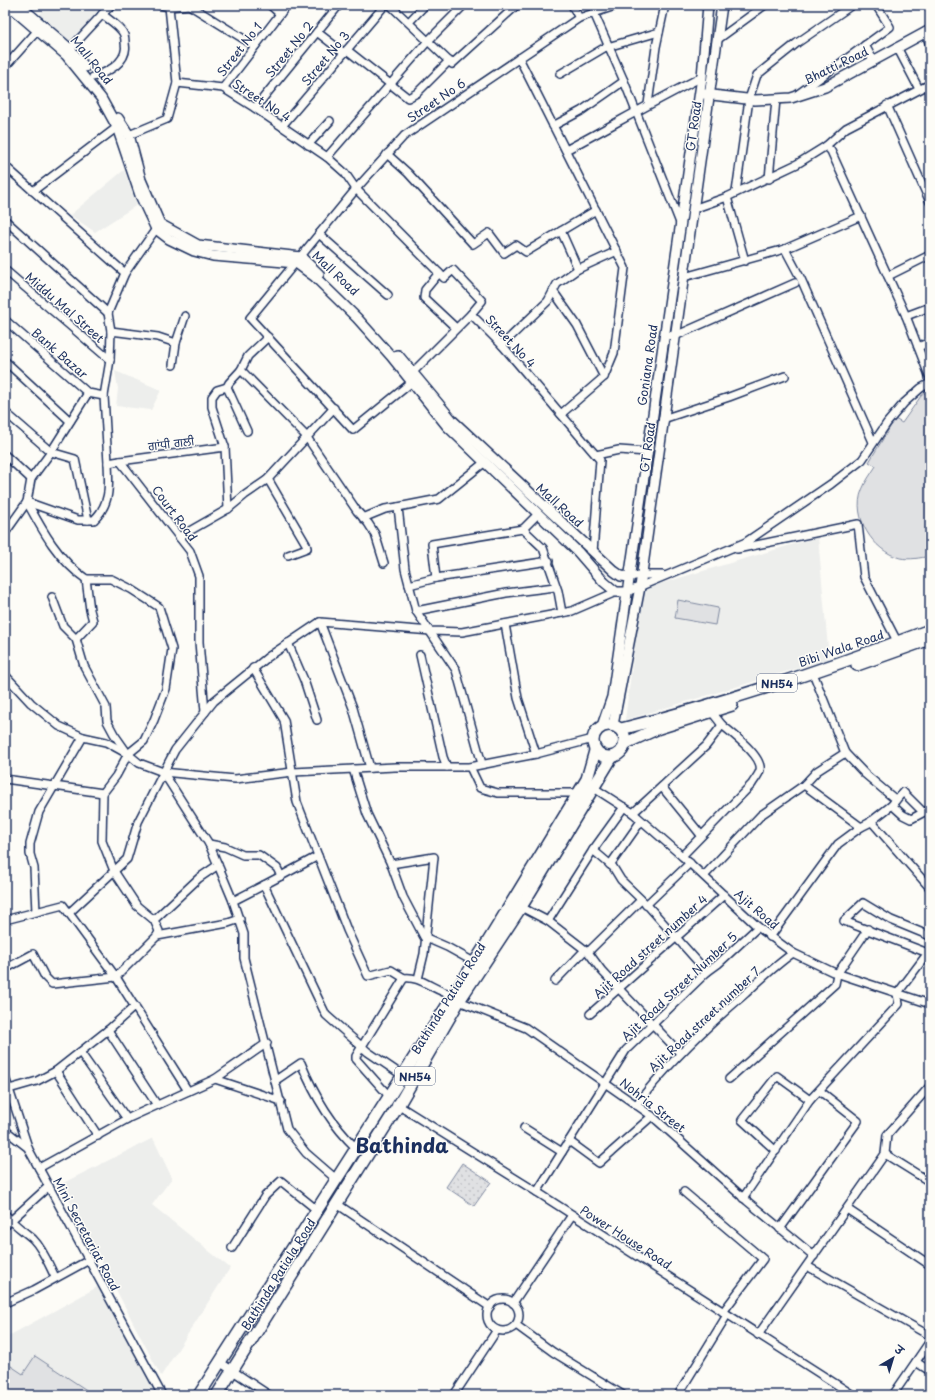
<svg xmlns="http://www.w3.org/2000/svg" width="935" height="1400" font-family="'Playpen Sans','Playpen Sans Deva','Noto Sans Gurmukhi',sans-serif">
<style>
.built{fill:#edeeec}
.grass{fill:#e0e1e3;stroke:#7e88a0}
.park{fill:url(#park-dots);stroke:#7e88a0}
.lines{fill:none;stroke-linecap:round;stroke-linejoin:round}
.minor-casing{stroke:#1b2f5e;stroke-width:10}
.major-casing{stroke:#1b2f5e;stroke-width:12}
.highway-casing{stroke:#1b2f5e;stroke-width:14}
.minor{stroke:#fdfcf7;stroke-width:7}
.major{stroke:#fdfcf7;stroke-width:9}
.highway{stroke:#fdfcf7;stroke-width:11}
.labels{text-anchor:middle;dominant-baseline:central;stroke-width:3;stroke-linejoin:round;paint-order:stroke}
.shield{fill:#fdfcf7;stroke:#5f6c8c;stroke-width:1}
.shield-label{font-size:11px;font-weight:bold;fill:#1b2f5e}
.street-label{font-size:12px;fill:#1b2f5e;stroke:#fdfcf7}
.town-label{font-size:20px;font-weight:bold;fill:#1b2f5e;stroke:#fdfcf7}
</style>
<defs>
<pattern id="park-dots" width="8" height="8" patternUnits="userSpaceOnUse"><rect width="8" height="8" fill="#e0e1e3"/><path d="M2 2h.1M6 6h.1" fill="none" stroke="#c0c1c5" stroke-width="1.8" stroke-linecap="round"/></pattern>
</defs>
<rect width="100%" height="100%" fill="#fdfcf7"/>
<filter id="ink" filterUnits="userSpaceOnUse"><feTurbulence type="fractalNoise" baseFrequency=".025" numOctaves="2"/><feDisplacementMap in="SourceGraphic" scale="8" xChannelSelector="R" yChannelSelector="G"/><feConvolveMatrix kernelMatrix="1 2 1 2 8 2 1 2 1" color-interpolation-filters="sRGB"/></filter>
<g filter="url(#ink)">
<g class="built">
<polygon points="46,5 103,5 70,42 39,16"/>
<polygon points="124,170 137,205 95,232 70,215"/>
<polygon points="115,371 161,390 151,410 116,406 118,389"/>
<polygon points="818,537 829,659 625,720 642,589"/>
<polygon points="153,1138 172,1178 152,1205 230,1268 161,1376 61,1184"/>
<polygon points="101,1285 160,1395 5,1395 5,1338"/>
</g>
<g class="grass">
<path d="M930,389V556C920,558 910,560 900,558C873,551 851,517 862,490C865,482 871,474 876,466L869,462L895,419L902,423L921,396Z"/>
<polygon points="678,600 718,608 715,625 675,618"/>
<polygon points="35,1356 88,1391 86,1395 5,1395 5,1362 23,1374"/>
</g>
<polygon class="park" points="462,1163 491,1182 474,1206 446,1187"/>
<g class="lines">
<defs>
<g id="minor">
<polyline points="170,5 169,7 189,5 255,46"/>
<polyline points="270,5 280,14"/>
<polyline points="390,5 452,64 517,5"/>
<polyline points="572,5 579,18"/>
<polyline points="929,5 930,6"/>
<polyline points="594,13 624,81 680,223"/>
<polyline points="409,22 425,5"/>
<polyline points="317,32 344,53"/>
<polyline points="925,32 930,45"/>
<polyline points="717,40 765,5"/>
<polyline points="865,45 873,60"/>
<polyline points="897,47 919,89"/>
<polyline points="70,49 111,5"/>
<polyline points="347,50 408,98 417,93 449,61"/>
<polyline points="519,58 625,268 614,353 604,377 561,414"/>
<polyline points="5,67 38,30"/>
<polyline points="560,74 604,48 659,32"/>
<path d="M93,77C108,72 129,62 125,42C125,38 124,33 121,30C116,24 108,19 102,14"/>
<polyline points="177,83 223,88 255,108 327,157 345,173 356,189 444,278 453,270 482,301 471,314 502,345 600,460 593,552"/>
<polyline points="223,88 287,5"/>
<polyline points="798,94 890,27 876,5"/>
<polyline points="648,104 656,47 665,5"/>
<polyline points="887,105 930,202"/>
<polyline points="255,108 339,5"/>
<polyline points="282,126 385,5"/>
<polyline points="553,126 581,111 624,81"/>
<polyline points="129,135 167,119 177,83 169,7 160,5"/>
<polyline points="308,145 330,121"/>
<polyline points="826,146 831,151 906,316 930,378"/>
<path d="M566,150C611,126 656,100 702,77"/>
<polyline points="387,154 408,173 473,244 489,233 504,253 516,245 526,252 561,231"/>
<polyline points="327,157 428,41 464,5"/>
<polyline points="5,166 125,273"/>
<polyline points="769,179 776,99"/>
<polyline points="33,191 120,125"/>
<polyline points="736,192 749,99 757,75 797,43 852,5"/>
<polyline points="727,197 745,261"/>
<polyline points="693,209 727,197 797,164 826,146 846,128 930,84"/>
<polyline points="5,220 108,313"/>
<polyline points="158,226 125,273 108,313 111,331 110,360 104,396 108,463 120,461 190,551 199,576 199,642 205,712"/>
<polyline points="319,234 388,295"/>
<polyline points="785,249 801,279 873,442"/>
<polyline points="578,269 561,231 596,210"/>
<polyline points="5,270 110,360"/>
<polyline points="439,273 425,290 424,298 456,328"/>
<polyline points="888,276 930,255"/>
<polyline points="684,277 785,249 861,216"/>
<polyline points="553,291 577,325 604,377"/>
<polyline points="906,316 930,307"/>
<polyline points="5,320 88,393 104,396"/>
<polyline points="111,331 158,337 176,343"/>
<polyline points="664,335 675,336 795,283"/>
<polyline points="502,345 548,301 557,284 578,269 617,251"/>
<polyline points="918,347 930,342"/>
<polyline points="5,361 70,421"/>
<polyline points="173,365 176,343 185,316"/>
<polyline points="241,370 306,436 357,511 368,523 375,534 384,563"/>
<polyline points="413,372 471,314"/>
<polyline points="412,382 353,430 250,318 356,189 404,136 579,18 618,5"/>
<polyline points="227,387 217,390 212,397 212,407 225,447 228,509"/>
<polyline points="5,412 51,452 75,459 88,520"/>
<polyline points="663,419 729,397 785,376"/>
<polyline points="247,431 227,387 229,383 241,370 248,356 268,337"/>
<polyline points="5,455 31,479"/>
<polyline points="596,455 619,450 647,452"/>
<polyline points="120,461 225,447"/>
<polyline points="268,479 306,544 307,548 288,555"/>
<path d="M27,502C42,530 59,561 86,579L90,610L93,621L76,639"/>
<path d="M27,502L78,520H94C111,503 109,486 108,463"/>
<polyline points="363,518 385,509 398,507"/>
<polyline points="523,529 543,548 558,591 562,613"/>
<polyline points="5,533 27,502 31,479 51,452 88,393"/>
<polyline points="179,537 228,509 245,495 268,479 334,408"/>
<polyline points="737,549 858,524 864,577 899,645"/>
<polyline points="630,577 640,575 662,575"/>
<polyline points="436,578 432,544 523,529 538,514"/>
<polyline points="409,585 436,578 549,561"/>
<polyline points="627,592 746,542 831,484 862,460 887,423 904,403 921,388 930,383"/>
<polyline points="52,597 63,626 76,639 84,666 106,707 107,721 114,734 128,754 139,763 163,772 235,779 293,772 395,767 470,767 536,754 593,739"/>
<polyline points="416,611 506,593 555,587"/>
<polyline points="320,622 353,708 370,768"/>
<polyline points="505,624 518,698 536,754"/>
<polyline points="288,643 304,680 317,720"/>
<polyline points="420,655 443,757 447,767"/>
<path d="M253,668L284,720L297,802L347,930L368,976L391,970L404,978C419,975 436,992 453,995"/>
<polyline points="5,675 31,703 59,726 83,737 106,742 126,753"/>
<polyline points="711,711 722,725"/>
<polyline points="482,764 456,670 416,611 405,569 398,507 439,499 485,462"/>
<polyline points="470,767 480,788 498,793 578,793"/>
<polyline points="353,769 367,814 391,864 403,897 424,937 447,947 474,962"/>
<polyline points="163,772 209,844 218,865 233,901 244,934 244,958 287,1129 306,1153 336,1179"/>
<polyline points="5,779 103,793 116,776 128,754 144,741 154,720 166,689 172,649 159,607 131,589 111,579 86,579"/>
<polyline points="804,785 861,827"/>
<polyline points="662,787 701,835"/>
<polyline points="594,788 633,813 682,856 758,927 793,953 833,972 930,1004"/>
<polyline points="896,800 903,792 923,812"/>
<polyline points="892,805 903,815 911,819 930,809"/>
<path d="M633,813L706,746L722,725C732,733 763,757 760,770C759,775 754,780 752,784L682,856"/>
<polyline points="871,821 930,888"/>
<polyline points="209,844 225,847 243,855 259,855 277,868 281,876 264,885 326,1015 368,1052 402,1075"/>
<polyline points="593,850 613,867 621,880 649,907 707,972"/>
<polyline points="391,864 434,857 424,954 418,979"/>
<polyline points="610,865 641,821"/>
<polyline points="281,876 318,856"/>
<polyline points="704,876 761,815 804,785 817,771 845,753"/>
<polyline points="233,901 264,885"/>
<polyline points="646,905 690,863"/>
<polyline points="521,907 548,921 588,952 602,971 680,1053"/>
<polyline points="36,912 34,868 30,854 30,844 39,812 83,737"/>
<polyline points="69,913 127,859 138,822 175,750 214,701 268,657 320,622 431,631 462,632 572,611 616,592"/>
<polyline points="5,920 63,905 116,977 188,1091"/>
<polyline points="154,920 199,878 218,865"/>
<polyline points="548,921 593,850 624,807"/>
<polyline points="157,936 228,923 240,919"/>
<polyline points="770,937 838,844 861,827 869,823 892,805 896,800 865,774 845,753 815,678"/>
<polyline points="588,952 641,900"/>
<polyline points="928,953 844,921 863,903 891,920 930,936"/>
<polyline points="5,969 33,954 45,977 52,984 116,977 157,936 159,931 154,920 137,906 114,871 102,841 103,793"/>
<polyline points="555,981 585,950"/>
<polyline points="459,1001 526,1028 652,1116 747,1201 814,1256"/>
<polyline points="590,1014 724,895"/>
<polyline points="108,1030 157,1105"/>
<polyline points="80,1052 127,1119"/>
<polyline points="56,1071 98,1136"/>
<polyline points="5,1077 29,1150 162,1395"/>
<polyline points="215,1079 267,1043"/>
<polyline points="729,1079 835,984 837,974 868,929"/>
<path d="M276,1080L301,1063C314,1095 331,1124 356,1148"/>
<polyline points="9,1089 37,1081 56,1071 108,1030 135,1006"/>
<polyline points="389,1096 356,1059 356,1056 404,978"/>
<polyline points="396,1104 537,1192 853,1395"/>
<path d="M636,1105C668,1063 706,1027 746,993C761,979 776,965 793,953"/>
<polyline points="524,1128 562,1152"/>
<polyline points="5,1130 27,1147"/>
<polyline points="569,1141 599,1163 652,1116"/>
<polyline points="776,1151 742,1120 777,1076 810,1100"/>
<polyline points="885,1154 930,1182"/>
<polyline points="39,1168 131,1117 215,1079 281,1101"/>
<polyline points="537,1192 626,1050 707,972 718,964 758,927"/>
<polyline points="684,1192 763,1259 723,1312"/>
<polyline points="743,1198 810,1100 899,1004 897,994 930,950"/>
<polyline points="337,1204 490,1307"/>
<polyline points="847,1209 930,1265"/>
<path d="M5,1214C13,1224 24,1231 33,1239C43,1249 49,1265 55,1277"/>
<polyline points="5,1226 49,1186"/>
<polyline points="780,1229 858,1121 820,1091"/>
<polyline points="232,1248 265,1196 281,1181 317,1210"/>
<polyline points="807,1266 930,1336"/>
<circle cx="503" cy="1315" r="16"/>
<polyline points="5,1303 34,1290 89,1260"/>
<polyline points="513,1303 572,1215"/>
<polyline points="516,1325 553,1352 623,1395"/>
<polyline points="758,1335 885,1154 887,1135 930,1086"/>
<polyline points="916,1362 930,1371"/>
<polyline points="221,1363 269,1395"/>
<polyline points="454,1395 497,1330"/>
<polyline points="678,1395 727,1315"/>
<polyline points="893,1395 930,1341"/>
</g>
<g id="major">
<polyline points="8,5 66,55 101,98 117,127 140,195 156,229 169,239 194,251 213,256 296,263 315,277 357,318 391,356 447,426 578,552 604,582 616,592 627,592"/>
<polyline points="19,5 70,49 85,67"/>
<polyline points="704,94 755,100 791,98 825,87 930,30"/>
<polyline points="118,118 129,135 141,180 160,224 198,245 301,257 319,274"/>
<polyline points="398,355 452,420 614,571 621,576 630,577"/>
<polyline points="613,725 640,587 722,5"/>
<polyline points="602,726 612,697 702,77 708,5"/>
</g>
<g id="highway">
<polyline points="857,665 930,639"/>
<circle cx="609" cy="741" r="16"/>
<path d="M621,729C726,703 829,668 930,630"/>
<polyline points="626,743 659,728 732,705"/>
<polyline points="199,1395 489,940 587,779 595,751"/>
<polyline points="217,1395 398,1106 459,1001 521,907 612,757"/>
</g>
</defs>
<use href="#minor" class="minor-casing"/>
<use href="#major" class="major-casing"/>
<use href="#highway" class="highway-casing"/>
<use href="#minor" class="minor"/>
<use href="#major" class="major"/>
<use href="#highway" class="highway"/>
</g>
</g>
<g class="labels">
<g class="shield">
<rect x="757" y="674" width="40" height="18" rx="3"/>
<rect x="395" y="1067" width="40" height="18" rx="3"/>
</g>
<g class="shield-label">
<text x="777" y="683">NH54</text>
<text x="415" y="1076">NH54</text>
</g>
<g class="street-label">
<text transform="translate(239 49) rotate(-52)">Street No 1</text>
<text transform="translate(289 49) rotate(-51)">Street No 2</text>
<text transform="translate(325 58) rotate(-50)">Street No 3</text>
<text transform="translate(92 60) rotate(51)">Mall Road</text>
<text transform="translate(836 65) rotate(-26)">Bhatti Road</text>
<text transform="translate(262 100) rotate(33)">Street No 4</text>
<text transform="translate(436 100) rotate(-34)">Street No 6</text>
<text transform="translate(693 126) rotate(-82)">GT Road</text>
<text transform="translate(336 273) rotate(43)">Mall Road</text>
<text transform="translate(65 307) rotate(41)">Middu Mal Street</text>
<text transform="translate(511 341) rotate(47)">Street No 4</text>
<text transform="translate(60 353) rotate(41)">Bank Bazar</text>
<text transform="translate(647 365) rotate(-82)">Goniana Road</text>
<text transform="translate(171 443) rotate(-7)">ਗਾਂਧੀ ਗਲੀ</text>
<text transform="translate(647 447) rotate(-82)">GT Road</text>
<text transform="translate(560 505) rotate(42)">Mall Road</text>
<text transform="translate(175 513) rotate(53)">Court Road</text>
<text transform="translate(841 648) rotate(-19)">Bibi Wala Road</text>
<text transform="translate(757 909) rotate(41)">Ajit Road</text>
<text transform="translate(650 946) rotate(-42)">Ajit Road street number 4</text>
<text transform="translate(679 986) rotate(-43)">Ajit Road Street Number 5</text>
<text transform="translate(448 998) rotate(-58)">Bathinda Patiala Road</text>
<text transform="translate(704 1019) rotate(-43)">Ajit Road street number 7</text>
<text transform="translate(653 1105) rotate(38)">Nohria Street</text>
<text transform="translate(87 1234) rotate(62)">Mini Secretariat Road</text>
<text transform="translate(626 1237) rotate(33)">Power House Road</text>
<text transform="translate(278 1274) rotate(-58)">Bathinda Patiala Road</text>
</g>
<g class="town-label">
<text x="402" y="1145">Bathinda</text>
</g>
</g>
<rect width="935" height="1400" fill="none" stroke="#fdfcf7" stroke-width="20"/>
<rect x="10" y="10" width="915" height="1380" fill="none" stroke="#1b2f5e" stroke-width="1.5" filter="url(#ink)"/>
<g transform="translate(893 1358) rotate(38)" stroke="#fdfcf7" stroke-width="3" paint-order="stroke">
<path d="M0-3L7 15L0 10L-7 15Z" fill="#1b2f5e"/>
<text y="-6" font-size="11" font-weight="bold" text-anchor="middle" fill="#1b2f5e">उ</text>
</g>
</svg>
